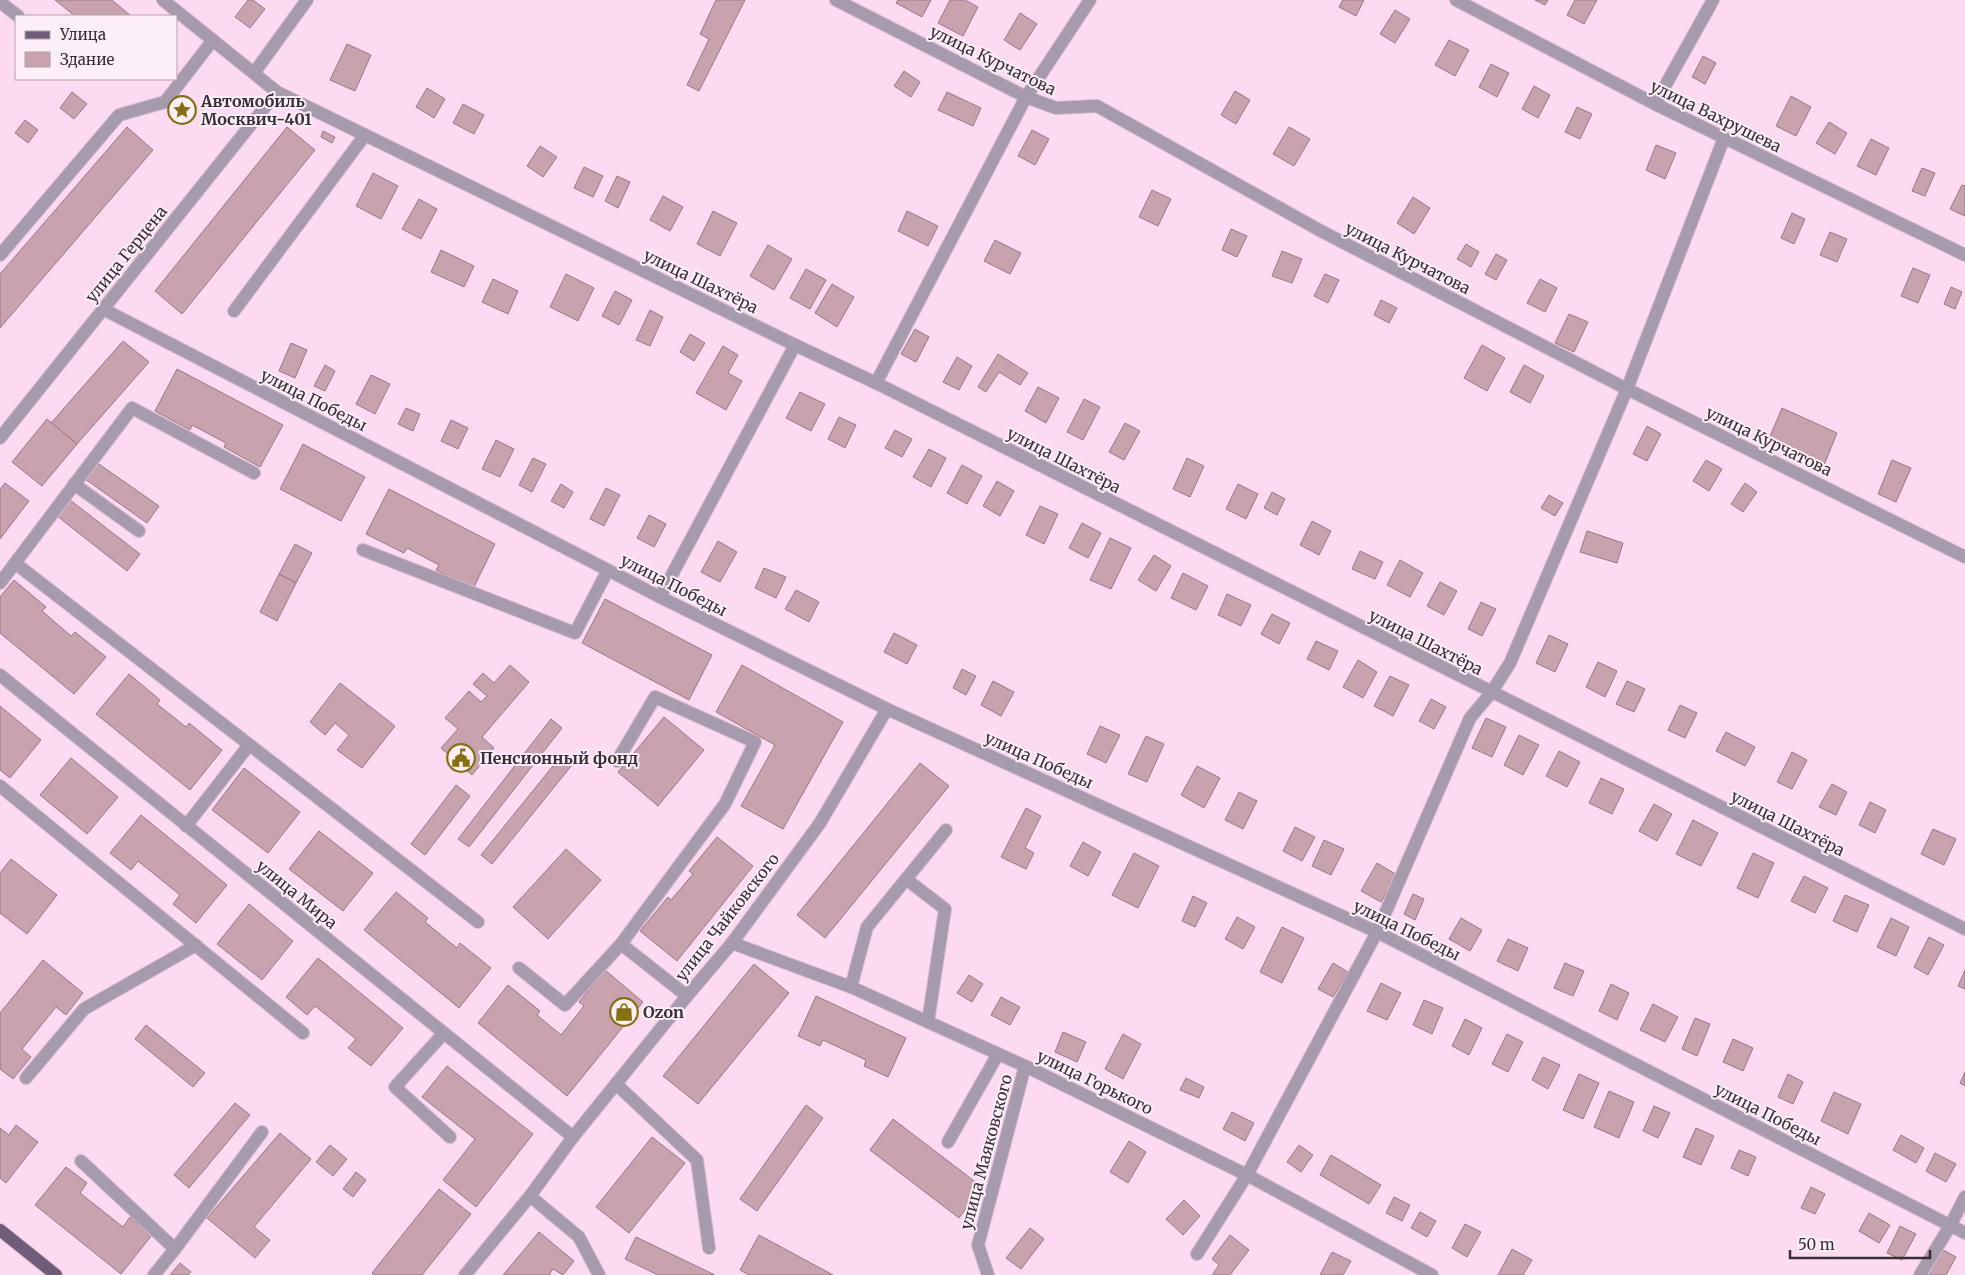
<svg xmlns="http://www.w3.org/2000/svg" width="1965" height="1275" font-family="Merriweather,serif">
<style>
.building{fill:#c8a2ac;stroke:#9c7882}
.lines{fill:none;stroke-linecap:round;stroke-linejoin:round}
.minor-casing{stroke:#d5b8cc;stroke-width:14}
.major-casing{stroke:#d5b8cc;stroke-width:14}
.minor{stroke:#a69bac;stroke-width:12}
.major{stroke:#6f5c7a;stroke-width:12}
.labels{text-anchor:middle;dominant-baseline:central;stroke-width:4;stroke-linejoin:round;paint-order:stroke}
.street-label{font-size:16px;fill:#3a2e36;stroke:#fdeff8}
.poi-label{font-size:16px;font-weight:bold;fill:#3a2e36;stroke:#fdeff8;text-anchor:start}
</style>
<rect width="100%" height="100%" fill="#fcdbf2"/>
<g class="building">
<polygon points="55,0 112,0 131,16 75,16"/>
<polygon points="248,0 253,0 265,9 250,28 235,17"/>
<polygon points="716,0 745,0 699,91 687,85 709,39 700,34"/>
<polygon points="898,0 931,0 922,17 896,3"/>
<polygon points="950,0 965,0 978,7 963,36 938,23"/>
<polygon points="1343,0 1364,0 1356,16 1339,7"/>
<polygon points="1535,0 1548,0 1545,5"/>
<polygon points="1575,0 1597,0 1584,24 1567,15"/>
<polygon points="1395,10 1410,19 1395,43 1380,34"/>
<polygon points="1020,13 1037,24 1020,50 1004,40"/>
<polygon points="1449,40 1469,50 1455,76 1435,65"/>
<polygon points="347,44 371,55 355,91 330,80"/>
<polygon points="1703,56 1716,63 1705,84 1692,77"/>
<polygon points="1491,64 1509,73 1497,97 1479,87"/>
<polygon points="904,71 920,82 911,97 894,86"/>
<polygon points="1534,86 1550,95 1538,118 1522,109"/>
<polygon points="427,88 445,99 434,118 416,107"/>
<polygon points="1235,91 1250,100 1236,124 1221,115"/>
<polygon points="72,92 87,104 74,119 60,108"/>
<polygon points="947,92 981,108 973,126 938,110"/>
<polygon points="1791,96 1811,107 1796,136 1776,126"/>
<polygon points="463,104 484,115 474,134 453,123"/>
<polygon points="1577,107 1592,114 1580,139 1565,132"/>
<polygon points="25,120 38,130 28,143 15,133"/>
<polygon points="1829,122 1847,133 1835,154 1816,143"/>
<polygon points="127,127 153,150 0,328 0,274"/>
<polygon points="287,127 315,150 182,314 155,291"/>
<polygon points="1289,127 1310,139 1294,166 1273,154"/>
<polygon points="1032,130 1049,139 1035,165 1018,156"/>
<polygon points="323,131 335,137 332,143 321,137"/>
<polygon points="1871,139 1889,148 1876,175 1857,166"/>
<polygon points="1656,145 1676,153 1665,179 1646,170"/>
<polygon points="540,146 557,157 543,177 527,166"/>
<polygon points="584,167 603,176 593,197 574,188"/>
<polygon points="1922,168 1935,173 1925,196 1912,191"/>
<polygon points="373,173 398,186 381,219 356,206"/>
<polygon points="617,176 630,182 618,208 605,201"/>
<polygon points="1962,185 1965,186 1965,216 1950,209"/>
<polygon points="1152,190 1171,199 1158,226 1139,217"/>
<polygon points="663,196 683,207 670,231 650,220"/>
<polygon points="1413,197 1430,208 1414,234 1397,223"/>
<polygon points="419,199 437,209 421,239 402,229"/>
<polygon points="713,211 737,223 720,256 697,244"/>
<polygon points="907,211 938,226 928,246 898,231"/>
<polygon points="1792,213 1805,219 1794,244 1781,238"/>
<polygon points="1231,229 1247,236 1237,257 1222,250"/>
<polygon points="1830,232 1847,239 1837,262 1820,255"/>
<polygon points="995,240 1021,253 1010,274 984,261"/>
<polygon points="1466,244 1479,252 1471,267 1457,259"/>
<polygon points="768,245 792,259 774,290 750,276"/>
<polygon points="441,250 474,266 464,287 431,272"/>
<polygon points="1282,251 1302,259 1292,283 1272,276"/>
<polygon points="1496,254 1507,260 1496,280 1485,274"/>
<polygon points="1913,268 1930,275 1918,303 1901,296"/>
<polygon points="806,269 826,280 810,309 790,298"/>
<polygon points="566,274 594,288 578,321 550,307"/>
<polygon points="1325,274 1339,280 1328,303 1314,296"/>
<polygon points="493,279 518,291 508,314 482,302"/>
<polygon points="1540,279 1557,288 1545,312 1527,303"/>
<polygon points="832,284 854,297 837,327 815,313"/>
<polygon points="1951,287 1962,292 1955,309 1944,304"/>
<polygon points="615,291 632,300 619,325 602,316"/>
<polygon points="1381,300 1397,308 1389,323 1374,315"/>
<polygon points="650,310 663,317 650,346 636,340"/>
<polygon points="1569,314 1588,322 1574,352 1555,343"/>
<polygon points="915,329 929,337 916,362 901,354"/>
<polygon points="690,334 705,343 694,361 680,352"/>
<polygon points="123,341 149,362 77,444 51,423"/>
<polygon points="291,343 307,350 295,378 279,371"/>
<polygon points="1482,345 1505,358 1487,391 1464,378"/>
<polygon points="723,346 738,355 728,373 742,381 726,410 696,393"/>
<polygon points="998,354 1028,373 1020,385 999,372 986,392 978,387"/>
<polygon points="957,357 972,366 959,390 943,382"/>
<polygon points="325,365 335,371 325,391 314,386"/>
<polygon points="1524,365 1544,376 1530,403 1510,392"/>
<polygon points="177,369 283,425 260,467 224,447 226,443 192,425 190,430 155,411"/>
<polygon points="371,375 390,384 375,414 356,404"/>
<polygon points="1038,387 1059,398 1046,423 1025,411"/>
<polygon points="800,392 825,404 811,431 786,418"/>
<polygon points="1084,399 1100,407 1083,440 1067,432"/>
<polygon points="406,408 420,414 413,431 398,424"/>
<polygon points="1782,408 1837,433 1824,465 1769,439"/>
<polygon points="839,417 856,425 845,448 828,439"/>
<polygon points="47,419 77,444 42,486 12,462"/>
<polygon points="451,420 468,428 458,449 441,441"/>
<polygon points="1125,423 1140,431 1124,460 1109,452"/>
<polygon points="1647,426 1661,434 1647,461 1633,454"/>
<polygon points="895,430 912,439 902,457 885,448"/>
<polygon points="496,440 514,449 500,477 482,469"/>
<polygon points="303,444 365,477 341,521 280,489"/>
<polygon points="929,449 946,458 931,487 913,477"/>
<polygon points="533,458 546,464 532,492 519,485"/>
<polygon points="1187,458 1204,466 1190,497 1173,489"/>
<polygon points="1706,460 1722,469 1709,491 1693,481"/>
<polygon points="1892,460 1911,468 1896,502 1878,494"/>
<polygon points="96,462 159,506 147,523 85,479"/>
<polygon points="962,465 982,476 967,504 947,493"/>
<polygon points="997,481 1014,491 1000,516 983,506"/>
<polygon points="5,483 29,501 0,539 0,489"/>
<polygon points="1745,483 1757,492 1743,512 1731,504"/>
<polygon points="561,484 573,492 564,508 551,501"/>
<polygon points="1238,484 1258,494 1246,519 1226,509"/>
<polygon points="606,488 620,495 604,526 590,519"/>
<polygon points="389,489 495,544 473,589 436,570 439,565 407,548 404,553 366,534"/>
<polygon points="1272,492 1285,499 1277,515 1264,508"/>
<polygon points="1549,495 1563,503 1555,516 1541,508"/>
<polygon points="70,500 140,554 127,571 57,516"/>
<polygon points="1040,506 1058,514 1044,544 1026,535"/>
<polygon points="649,515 666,524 654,547 637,538"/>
<polygon points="1312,521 1331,531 1319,555 1300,545"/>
<polygon points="1082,523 1101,533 1088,558 1069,548"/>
<polygon points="1587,531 1623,543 1617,563 1580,552"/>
<polygon points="1110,538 1131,548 1111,589 1090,580"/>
<polygon points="718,541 737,552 720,582 701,572"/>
<polygon points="295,544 312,553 296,583 279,574"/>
<polygon points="1360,551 1383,562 1375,579 1352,569"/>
<polygon points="1154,555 1171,566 1156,591 1138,580"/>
<polygon points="1400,560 1423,573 1410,597 1387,585"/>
<polygon points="764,568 786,577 776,598 755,588"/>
<polygon points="1183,573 1208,586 1196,610 1171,598"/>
<polygon points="279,574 296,583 277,621 260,612"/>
<polygon points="14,580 46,607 42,611 71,636 75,632 106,657 74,694 0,633 0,597"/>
<polygon points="1440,582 1457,591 1444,615 1427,606"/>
<polygon points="796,590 819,602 809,622 785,609"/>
<polygon points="1227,594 1251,605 1241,626 1218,615"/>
<polygon points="605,599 712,655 689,700 582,643"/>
<polygon points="1481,602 1496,609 1482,636 1468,629"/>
<polygon points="1272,614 1290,623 1279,644 1261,634"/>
<polygon points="894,633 917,645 907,664 884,652"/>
<polygon points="1549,635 1568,644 1555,672 1536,663"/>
<polygon points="1316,641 1338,651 1329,670 1307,659"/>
<polygon points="1358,660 1377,672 1363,698 1343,687"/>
<polygon points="1598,662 1617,671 1605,697 1586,687"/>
<polygon points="510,665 529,682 482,737 494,748 472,775 441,748 458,729 445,718 469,691 481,702 487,696 473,684 483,673 494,683"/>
<polygon points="742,665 843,722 783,829 741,806 775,745 716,712"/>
<polygon points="962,669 976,676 966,695 953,688"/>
<polygon points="129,674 160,700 157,704 186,727 189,723 222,750 190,790 96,714"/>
<polygon points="1390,676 1409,685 1393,716 1374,706"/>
<polygon points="993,681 1014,692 1001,716 981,705"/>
<polygon points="1627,681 1645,689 1634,712 1616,704"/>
<polygon points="340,683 395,726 362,768 337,750 349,735 335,723 325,735 310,722"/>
<polygon points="1431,699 1446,707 1434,729 1419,721"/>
<polygon points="1680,705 1697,713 1685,738 1668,730"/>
<polygon points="0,706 41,740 10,778 0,770"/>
<polygon points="664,717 704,750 658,806 618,772"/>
<polygon points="1486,718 1506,727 1492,757 1472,748"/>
<polygon points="551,719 562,728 469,847 458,839"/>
<polygon points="1100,726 1120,735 1106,763 1087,754"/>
<polygon points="1726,732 1755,747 1745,766 1716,751"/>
<polygon points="1519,735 1539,745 1523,775 1504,765"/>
<polygon points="1146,736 1164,744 1147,782 1128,774"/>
<polygon points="1559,751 1580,762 1567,787 1546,776"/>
<polygon points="1792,752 1807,760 1792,789 1777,782"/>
<polygon points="561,756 572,765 492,864 481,855"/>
<polygon points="71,758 118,797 87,834 40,795"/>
<polygon points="920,763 949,786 825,938 797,915"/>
<polygon points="1197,766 1220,778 1204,808 1181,795"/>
<polygon points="244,768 300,812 268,853 212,810"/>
<polygon points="1601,778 1624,789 1612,814 1589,803"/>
<polygon points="1832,784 1847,792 1836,815 1819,807"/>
<polygon points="456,785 470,796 425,855 411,844"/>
<polygon points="1239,792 1257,801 1243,829 1225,820"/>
<polygon points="1870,802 1886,810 1875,833 1859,825"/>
<polygon points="1654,804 1672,814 1657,841 1639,831"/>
<polygon points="1026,808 1041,816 1025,848 1034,853 1026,869 1001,857"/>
<polygon points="141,815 227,885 196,923 173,904 180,895 138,861 131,870 110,853"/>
<polygon points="1693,820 1718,833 1701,866 1676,854"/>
<polygon points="1295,827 1315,837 1302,861 1283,851"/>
<polygon points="1933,829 1956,839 1944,865 1921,854"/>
<polygon points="319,831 373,873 343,911 289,869"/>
<polygon points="717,837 753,866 677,961 640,931 668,897 671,900 693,874 689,871"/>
<polygon points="1324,840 1344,849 1331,875 1312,866"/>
<polygon points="1083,842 1101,852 1088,876 1070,866"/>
<polygon points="566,849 601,880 548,939 513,907"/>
<polygon points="1134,853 1159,866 1138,908 1112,895"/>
<polygon points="1753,853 1774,863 1758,898 1737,888"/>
<polygon points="11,859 57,895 27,934 0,913 0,873"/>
<polygon points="1377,863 1397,875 1381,902 1361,891"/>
<polygon points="1804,876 1828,888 1815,913 1791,901"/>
<polygon points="396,892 428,918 425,922 457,948 460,943 491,968 459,1008 364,930"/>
<polygon points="1413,894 1424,899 1415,920 1404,914"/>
<polygon points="1845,895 1869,905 1857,932 1833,921"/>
<polygon points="1193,896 1207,903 1195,927 1182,921"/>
<polygon points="249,904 293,941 262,980 217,944"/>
<polygon points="1237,917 1255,927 1243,949 1225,939"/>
<polygon points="1461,918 1482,930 1470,951 1449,939"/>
<polygon points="1891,918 1909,927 1896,956 1877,947"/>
<polygon points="1282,927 1304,938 1282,983 1260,972"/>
<polygon points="1929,937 1944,945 1928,975 1914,967"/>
<polygon points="1508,939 1528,948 1518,971 1497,961"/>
<polygon points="318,958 403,1028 371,1066 348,1048 356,1039 315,1006 307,1015 286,997"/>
<polygon points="43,960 83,993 66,1015 56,1007 22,1049 31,1057 13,1079 0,1069 0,1013"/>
<polygon points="1333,963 1348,972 1333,997 1318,989"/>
<polygon points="1565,963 1584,971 1573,996 1554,988"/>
<polygon points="754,964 789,993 698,1104 663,1076"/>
<polygon points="605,970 643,1002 567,1096 478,1023 508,985 540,1011 537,1015 561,1035 584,1006 579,1002"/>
<polygon points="1965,970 1965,989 1958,986"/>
<polygon points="969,975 983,984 972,1002 957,993"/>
<polygon points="1381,983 1401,993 1387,1020 1367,1011"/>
<polygon points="1611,984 1629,993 1617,1020 1599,1011"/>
<polygon points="816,996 906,1038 888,1077 864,1066 866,1060 823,1040 820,1046 798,1036"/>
<polygon points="1001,997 1020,1007 1010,1025 991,1015"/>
<polygon points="1424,1000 1443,1008 1432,1034 1413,1025"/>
<polygon points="1653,1004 1678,1017 1665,1042 1640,1030"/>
<polygon points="1695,1018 1710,1024 1697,1056 1682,1049"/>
<polygon points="1465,1019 1482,1028 1469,1055 1452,1046"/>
<polygon points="146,1025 205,1073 193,1087 135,1039"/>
<polygon points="1063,1032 1086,1042 1077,1062 1055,1052"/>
<polygon points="1123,1034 1141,1044 1123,1079 1105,1069"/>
<polygon points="1507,1034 1523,1042 1508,1072 1492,1064"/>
<polygon points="1733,1039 1753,1048 1743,1071 1723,1062"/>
<polygon points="1543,1057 1560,1065 1548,1089 1532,1080"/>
<polygon points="447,1066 533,1134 476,1207 443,1180 475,1139 422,1097"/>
<polygon points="1965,1072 1965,1086 1960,1083"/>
<polygon points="1579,1074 1599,1083 1583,1119 1563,1110"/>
<polygon points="1788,1074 1803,1082 1793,1104 1778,1097"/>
<polygon points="1186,1078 1204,1087 1199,1098 1180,1090"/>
<polygon points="1609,1091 1634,1102 1619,1138 1594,1127"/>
<polygon points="1834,1092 1861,1104 1848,1134 1821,1121"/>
<polygon points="235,1103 250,1115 189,1188 174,1175"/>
<polygon points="806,1105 823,1118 757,1211 740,1199"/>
<polygon points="1654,1106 1670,1113 1658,1138 1643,1131"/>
<polygon points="1232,1112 1254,1123 1245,1141 1223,1129"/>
<polygon points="893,1119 982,1187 959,1218 870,1150"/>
<polygon points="16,1125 38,1142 6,1183 0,1178 0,1128 9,1135"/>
<polygon points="1696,1128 1714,1136 1701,1165 1683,1157"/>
<polygon points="280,1133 311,1159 254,1227 270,1240 255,1258 207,1218"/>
<polygon points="1901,1135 1924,1148 1916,1163 1893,1150"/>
<polygon points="652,1137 685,1163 629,1233 596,1207"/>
<polygon points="1129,1141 1146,1152 1128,1183 1110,1172"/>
<polygon points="330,1145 347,1159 333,1176 316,1162"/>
<polygon points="1299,1145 1313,1155 1301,1172 1287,1162"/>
<polygon points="1739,1150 1756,1157 1748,1176 1731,1168"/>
<polygon points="1935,1153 1956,1164 1946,1182 1926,1171"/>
<polygon points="1331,1155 1381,1185 1369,1204 1320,1175"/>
<polygon points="66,1167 87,1183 80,1193 123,1227 130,1217 152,1235 121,1274 35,1205"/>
<polygon points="356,1172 366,1180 353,1197 343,1189"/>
<polygon points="1811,1187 1825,1194 1815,1214 1801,1208"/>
<polygon points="439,1189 471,1214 422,1275 374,1275 372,1273"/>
<polygon points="1394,1197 1410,1205 1402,1221 1386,1213"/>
<polygon points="1184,1200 1200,1216 1183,1235 1166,1219"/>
<polygon points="1420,1212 1436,1221 1427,1237 1411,1228"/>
<polygon points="1869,1213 1890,1225 1879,1243 1859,1231"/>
<polygon points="1465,1224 1481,1232 1467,1257 1452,1248"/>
<polygon points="1900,1226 1916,1234 1902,1260 1887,1253"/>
<polygon points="1030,1228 1044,1239 1021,1269 1006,1258"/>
<polygon points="539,1232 574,1261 563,1275 553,1269 549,1275 503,1275"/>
<polygon points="759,1235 833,1275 749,1275 740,1270"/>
<polygon points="1230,1235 1249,1250 1230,1275 1212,1275 1219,1265 1212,1259"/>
<polygon points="636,1237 715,1275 658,1275 625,1259"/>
<polygon points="1940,1248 1956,1257 1946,1275 1931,1275 1927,1273"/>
<polygon points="1512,1249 1532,1260 1523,1275 1498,1275"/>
<polygon points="1332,1252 1351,1261 1343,1275 1320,1275"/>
<polygon points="180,1263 191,1272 188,1275 170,1275"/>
</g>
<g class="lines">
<defs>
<g id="minor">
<polyline points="163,0 277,92 795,345 876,383 1965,929"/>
<polyline points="836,0 1026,97 1056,108 1097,106 1321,231 1627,389 1965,557"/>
<polyline points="1456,0 1655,104 1965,255"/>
<polyline points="0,2 18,16"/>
<polyline points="254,73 307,0"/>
<polyline points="1655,104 1713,0"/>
<polyline points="0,255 119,115 165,102 213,40"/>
<polyline points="103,309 660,597 887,709 1377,932 1965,1233"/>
<polyline points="234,311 365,135"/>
<polyline points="876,383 1026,97 1090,0"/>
<polyline points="0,438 277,92"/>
<polyline points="74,484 139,531"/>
<polyline points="363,550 575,633 608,570"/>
<polyline points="15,563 478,922"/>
<polyline points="0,583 132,408 254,473"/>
<polyline points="660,597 795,345"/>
<polyline points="0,675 573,1137"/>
<polyline points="0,786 303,1033"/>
<polyline points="186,826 249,745"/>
<polyline points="906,879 945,909 928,1022"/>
<polyline points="732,943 851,987 1025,1066 1247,1175 1432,1275"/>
<polyline points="621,944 687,996"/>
<polyline points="519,968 565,1005 621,944 725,804 755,742 655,697 617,761"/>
<polyline points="851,987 867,927 946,830"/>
<polyline points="444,1033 395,1087 450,1137"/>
<polyline points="26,1078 84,1009 196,945"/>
<polyline points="616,1084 697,1160 709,1248"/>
<polyline points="948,1142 998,1054"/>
<polyline points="81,1161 175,1249 154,1275"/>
<polyline points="530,1196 579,1237 599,1275"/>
<polyline points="175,1249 262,1132"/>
<polyline points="1197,1254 1247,1175 1377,932 1470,718 1491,693 1510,663 1627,389 1724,138"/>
<polyline points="465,1275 530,1196 573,1137 687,996 732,943 820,823 887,709"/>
<polyline points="988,1275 978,1245 1025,1066"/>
<polyline points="1920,1275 1950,1226 1965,1197"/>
</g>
<polyline id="major" points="0,1230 56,1275"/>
</defs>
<use href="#minor" class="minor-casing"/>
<use href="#major" class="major-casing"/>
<use href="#minor" class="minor"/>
<use href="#major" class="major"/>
</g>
<defs>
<symbol id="sight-ring" viewBox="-11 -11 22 22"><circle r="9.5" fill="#fdeff8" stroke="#856f0e" stroke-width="1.5"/><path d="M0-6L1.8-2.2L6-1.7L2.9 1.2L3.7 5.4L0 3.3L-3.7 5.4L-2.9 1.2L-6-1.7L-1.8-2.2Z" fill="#856f0e"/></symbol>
<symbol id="civic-ring" viewBox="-11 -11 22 22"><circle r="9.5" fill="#fdeff8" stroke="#856f0e" stroke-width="1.5"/><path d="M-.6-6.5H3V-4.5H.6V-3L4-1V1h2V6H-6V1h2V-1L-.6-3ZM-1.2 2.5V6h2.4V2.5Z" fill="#856f0e"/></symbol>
<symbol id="shop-ring" viewBox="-11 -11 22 22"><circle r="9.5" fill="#fdeff8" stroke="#856f0e" stroke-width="1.5"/><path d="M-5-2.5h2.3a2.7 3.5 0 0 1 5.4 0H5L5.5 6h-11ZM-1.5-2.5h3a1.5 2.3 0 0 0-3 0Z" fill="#856f0e"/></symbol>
</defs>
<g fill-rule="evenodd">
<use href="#sight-ring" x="166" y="94" width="32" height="32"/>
<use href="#civic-ring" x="445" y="742" width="32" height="32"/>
<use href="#shop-ring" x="608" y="996" width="32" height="32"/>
</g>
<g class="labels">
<g class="street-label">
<text transform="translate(993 60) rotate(26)">улица Курчатова</text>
<text transform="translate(1716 116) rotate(26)">улица Вахрушева</text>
<text transform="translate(126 254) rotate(-51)">улица Герцена</text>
<text transform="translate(1408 258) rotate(27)">улица Курчатова</text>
<text transform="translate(701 281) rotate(26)">улица Шахтёра</text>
<text transform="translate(314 400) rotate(27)">улица Победы</text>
<text transform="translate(1769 441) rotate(26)">улица Курчатова</text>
<text transform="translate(1064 460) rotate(27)">улица Шахтёра</text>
<text transform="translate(674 585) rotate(27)">улица Победы</text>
<text transform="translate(1426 642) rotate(27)">улица Шахтёра</text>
<text transform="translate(1039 760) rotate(24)">улица Победы</text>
<text transform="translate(1788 823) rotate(27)">улица Шахтёра</text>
<text transform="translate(297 894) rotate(39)">улица Мира</text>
<text transform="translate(727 917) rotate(-52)">улица Чайковского</text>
<text transform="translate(1407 930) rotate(26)">улица Победы</text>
<text transform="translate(1095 1082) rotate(26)">улица Горького</text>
<text transform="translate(1768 1114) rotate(27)">улица Победы</text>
<text transform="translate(986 1152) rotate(-75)">улица Маяковского</text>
</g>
<g class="poi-label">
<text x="201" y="101">Автомобиль<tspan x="201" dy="18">Москвич-401</tspan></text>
<text x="480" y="758">Пенсионный фонд</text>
<text x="643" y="1012">Ozon</text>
</g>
</g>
<rect x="15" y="15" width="162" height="65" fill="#fdeff8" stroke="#afa2aa"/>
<rect x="25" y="31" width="25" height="8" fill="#6f5c7a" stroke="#afa2aa"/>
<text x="60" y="40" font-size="15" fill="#3a2e36">Улица</text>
<rect x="25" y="52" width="25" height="15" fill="#c8a2ac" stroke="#afa2aa"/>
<text x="60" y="65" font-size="15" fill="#3a2e36">Здание</text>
<path d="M1790 1250v8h140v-8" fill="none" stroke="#3a2e36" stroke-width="2.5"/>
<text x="1798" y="1250" font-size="15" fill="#3a2e36" stroke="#fdeff8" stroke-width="4" paint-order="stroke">50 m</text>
</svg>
